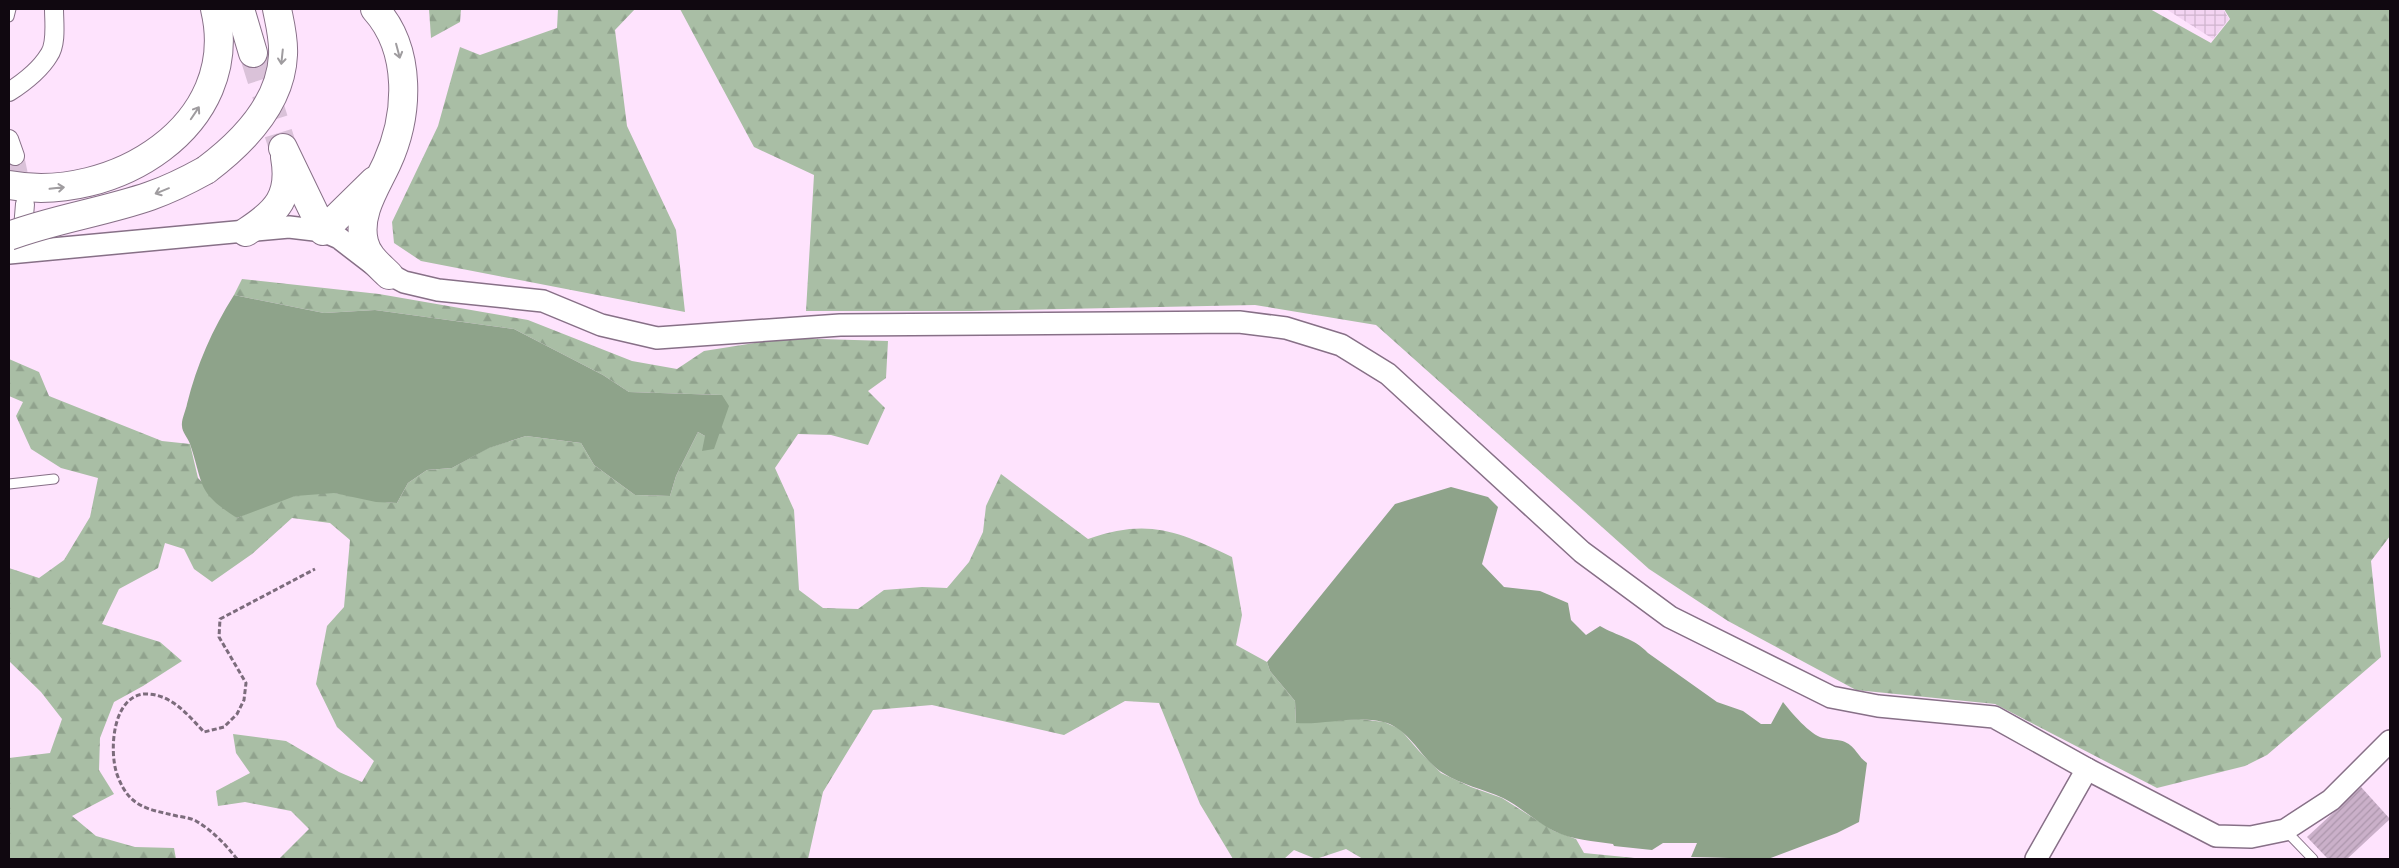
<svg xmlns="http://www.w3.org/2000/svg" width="2399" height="868" font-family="'Nunito Sans',sans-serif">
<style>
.industrial{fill:url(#industrial-grid)}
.forest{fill:url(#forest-firs)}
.water{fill:#8ea38a}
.building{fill:url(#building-hatch)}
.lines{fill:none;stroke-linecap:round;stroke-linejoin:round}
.minor-tunnel{stroke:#dac2d9;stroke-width:18;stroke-dasharray:18 9;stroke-linecap:butt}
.motorway-tunnel{stroke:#dac2d9;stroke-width:28;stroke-dasharray:28 14;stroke-linecap:butt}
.service-casing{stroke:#877087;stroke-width:11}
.minor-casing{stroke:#877087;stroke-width:20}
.tertiary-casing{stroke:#877087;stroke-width:24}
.motorway-casing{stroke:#877087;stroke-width:30}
.path{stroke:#7c6c7c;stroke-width:3;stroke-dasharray:5 2.5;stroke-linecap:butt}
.service{stroke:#fff;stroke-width:9}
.minor{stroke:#fff;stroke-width:18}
.tertiary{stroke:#fff;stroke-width:21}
.motorway{stroke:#fff;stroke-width:28}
.motorway-bridge-casing{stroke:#877087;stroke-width:30;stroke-linecap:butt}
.motorway-bridge{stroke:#fff;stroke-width:28}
.oneway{stroke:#9f9c9f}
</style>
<defs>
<pattern id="industrial-grid" width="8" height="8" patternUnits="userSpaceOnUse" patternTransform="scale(1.25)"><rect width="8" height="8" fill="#f3d4f2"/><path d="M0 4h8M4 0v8" fill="none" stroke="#cfb4ce"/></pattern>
<pattern id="forest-firs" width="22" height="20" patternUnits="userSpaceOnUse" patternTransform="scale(1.25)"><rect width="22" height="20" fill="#a9bea5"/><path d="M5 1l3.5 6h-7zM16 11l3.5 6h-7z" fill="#90a28d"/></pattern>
<pattern id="building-hatch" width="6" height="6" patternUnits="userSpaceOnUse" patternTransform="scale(1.25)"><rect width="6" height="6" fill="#cab0c9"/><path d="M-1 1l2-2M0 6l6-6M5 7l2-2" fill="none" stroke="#ac96ac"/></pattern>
</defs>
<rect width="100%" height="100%" fill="#fee3fd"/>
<polygon class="industrial" points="2166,9 2223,9 2229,19 2213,39"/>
<g class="forest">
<polygon points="429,9 461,9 460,22 431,38"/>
<polygon points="558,9 635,9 615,30 627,126 676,230 685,312 421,261 394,243 392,222 438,126 460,47 480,55 557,28"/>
<polygon points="680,9 2150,9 2211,43 2230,19 2224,9 2390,9 2390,536 2371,561 2381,657 2267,755 2245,766 2157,788 1995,704 1856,690 1728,621 1649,569 1376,325 1255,305 971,311 806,311 814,175 754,147"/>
<path d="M242,279L379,294L528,320L632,361L677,369L704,351L787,338L888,341L886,378L868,391L885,408L868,445L831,435L798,434L775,468L794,510L799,590L823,608L858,609L884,590L922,587L947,588L969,562L983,532L986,506L1001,474L1088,539C1148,518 1177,531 1232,557L1242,615L1236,645L1267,662L1270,671L1295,701L1296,723L1359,719L1384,722L1400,729L1419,751L1441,773L1471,787L1502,798L1554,831L1576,839L1584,853L1645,859H1363L1346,849L1316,859L1294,850L1284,859H1233L1200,804L1159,703L1125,701L1064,735L932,705L873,710L823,792L808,859H279L309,829L291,811L245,802L218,806L216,791L250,773L236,753L233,734L286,741L339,772L362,782L374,761L337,727L316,684L327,626L344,607L350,540L330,523L292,518L252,554L212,582L194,569L184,549L165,543L158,568L119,589L102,624L160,642L182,661L143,686L114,702L100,738L99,770L114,794L72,816L96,836L135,847L174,848L176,859H9V758L50,753L62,719L41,692L9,661V568L39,578L64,560L90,517L98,478L61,468L31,449L16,416L23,402L9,396V359L39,372L49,396L162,441L190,444L198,478L237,518C267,504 301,489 335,493C356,496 375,502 397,503L408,483L427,470L452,468L488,448L526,436L581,443L594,465L635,495L670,496L676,476L698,432L705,436L722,395L629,392L603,375L514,329L375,310L324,313L234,295Z"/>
</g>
<g class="water">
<path d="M234,295L324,313L375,310L514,329L603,375L629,392L722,395L729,406L714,449L702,451L705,436L698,432L676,476L670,496L635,495L594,465L581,443L526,436L489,448L452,468L427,470L408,483L397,503L376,502L334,493L295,496L237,518C196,492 204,485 190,444C188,438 182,432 182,426C181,420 186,410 187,404C197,364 212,330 234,295Z"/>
<path d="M1451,487L1488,497L1498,507L1482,564L1504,587L1540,591L1568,603L1571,620L1586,635L1600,626C1617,636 1634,638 1648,653L1717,702L1743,711L1761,724H1771L1783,702C1791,712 1810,735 1823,738C1830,740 1839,739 1845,742C1856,747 1858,757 1867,763L1859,822L1837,833L1768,859L1691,857L1697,843H1663L1652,850L1614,846L1613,844C1594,841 1572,840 1554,831C1536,822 1521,807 1503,798C1483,789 1462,785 1443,773C1421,760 1410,728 1383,722C1355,715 1325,725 1296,723L1295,701L1270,671L1267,662L1395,504Z"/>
</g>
<polygon class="building" points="2361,787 2390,819 2347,859 2328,859 2307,837"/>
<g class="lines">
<polyline class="minor-tunnel" points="15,156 23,194"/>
<polyline class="motorway-tunnel" points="253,53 283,148"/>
<defs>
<g id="service">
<polyline points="9,17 11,9"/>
<polyline points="9,484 54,479"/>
<polyline points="2285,830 2313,859"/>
</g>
<g id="minor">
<path d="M9,92C23,83 40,70 49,55C57,44 54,22 54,9"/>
<polyline points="9,139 15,156"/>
<polyline points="22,241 25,204"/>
</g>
<g id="tertiary">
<polyline points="9,253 289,227 323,231 339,238 378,268 404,282 438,290 543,301 601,325 657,338 840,325 1239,322 1286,328 1341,345 1388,374 1582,552 1670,617 1831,697 1878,706 1994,717 2087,769 2216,836 2251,837 2285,830 2331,800 2390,741"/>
<polyline points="2036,859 2087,769"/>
</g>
<g id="motorway">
<polyline points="240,9 253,53"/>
<path d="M375,9C412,50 409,115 387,163C376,187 357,214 364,242C367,256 379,265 389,275"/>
<polyline points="283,148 323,231 374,181"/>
<path d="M206,170C242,143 281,104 283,55C284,39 280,24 277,9"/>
<path d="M9,185C112,204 243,126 215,9"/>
<path d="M246,232C277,212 292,196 285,157"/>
</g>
</defs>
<use href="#service" class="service-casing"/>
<use href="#minor" class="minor-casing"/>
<use href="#tertiary" class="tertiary-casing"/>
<use href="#motorway" class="motorway-casing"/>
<path class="path" d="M237,859C226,845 212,830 196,821C191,818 183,817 177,816C148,809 130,808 118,777C108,753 112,691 149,694C173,696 189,716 204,732L224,727L237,714L244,700L246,683L219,637L220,619L315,569"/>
<use href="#service" class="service"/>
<use href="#minor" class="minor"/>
<use href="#tertiary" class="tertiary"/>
<use href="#motorway" class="motorway"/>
<defs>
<path id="motorway-bridge" d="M9,236C54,219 104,212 150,196C170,189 188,180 206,170"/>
</defs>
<use href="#motorway-bridge" class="motorway-bridge-casing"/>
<use href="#motorway-bridge" class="motorway-bridge"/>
</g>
<defs><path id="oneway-shaft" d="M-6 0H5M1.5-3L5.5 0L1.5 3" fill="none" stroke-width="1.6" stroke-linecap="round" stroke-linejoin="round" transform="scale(1.25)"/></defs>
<g class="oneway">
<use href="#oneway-shaft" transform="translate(398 51) rotate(75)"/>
<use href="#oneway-shaft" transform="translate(282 57) rotate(96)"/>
<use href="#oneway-shaft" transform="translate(195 113) rotate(-56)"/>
<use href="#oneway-shaft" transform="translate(57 188) rotate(-6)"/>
<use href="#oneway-shaft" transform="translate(162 191) rotate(158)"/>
</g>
<rect width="2399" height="868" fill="none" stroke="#100810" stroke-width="20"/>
</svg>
